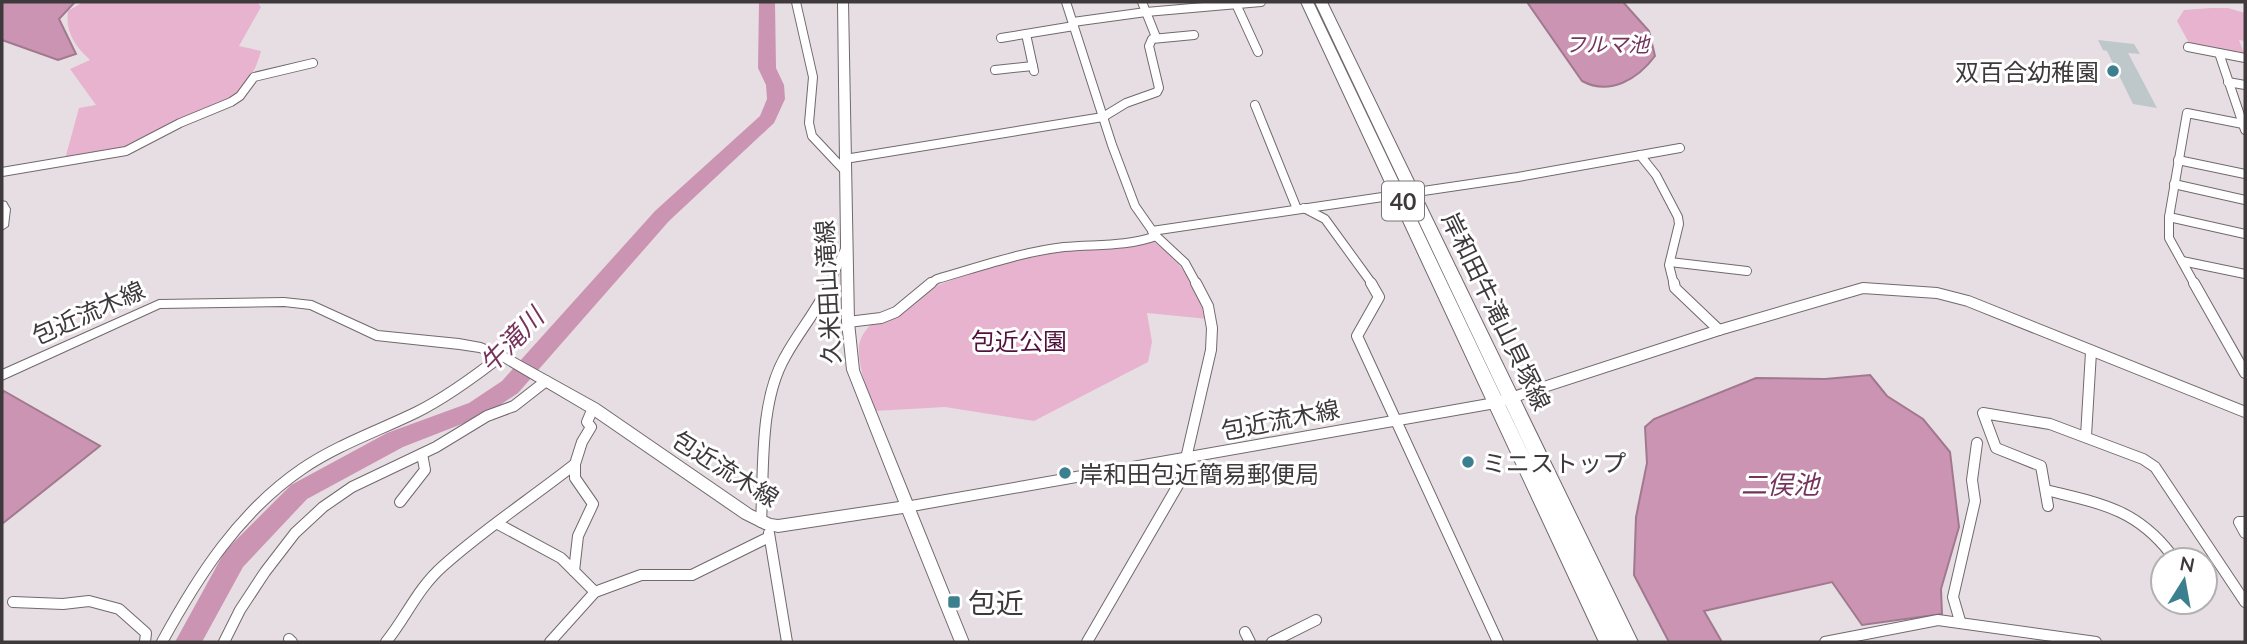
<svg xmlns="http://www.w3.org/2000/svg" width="2247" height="644" font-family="Lato,'Noto Sans JP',sans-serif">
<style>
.green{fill:#e8b3cf}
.water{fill:#cb94b2;stroke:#a1798f;stroke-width:2}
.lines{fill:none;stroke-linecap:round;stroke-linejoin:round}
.river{fill:#cb94b2;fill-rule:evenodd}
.building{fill:#bec7ca}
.minor-far1-casing{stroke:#71696d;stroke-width:10}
.minor-casing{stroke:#71696d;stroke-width:12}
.tertiary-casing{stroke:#71696d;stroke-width:2}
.primary-casing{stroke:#71696d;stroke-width:2}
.minor-far1{stroke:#fff;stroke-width:8}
.minor{stroke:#fff;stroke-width:10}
.tertiary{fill:#fff;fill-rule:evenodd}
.primary{fill:#fff;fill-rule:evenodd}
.poi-dot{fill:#3c808f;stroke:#fff;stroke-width:2.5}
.labels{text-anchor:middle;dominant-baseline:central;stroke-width:6;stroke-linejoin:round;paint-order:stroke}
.far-water-label{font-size:21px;font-style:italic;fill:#76335c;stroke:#fff}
.shield{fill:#fff;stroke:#787576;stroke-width:2}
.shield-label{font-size:23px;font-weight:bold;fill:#3e3a3c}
.poi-label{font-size:24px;fill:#3e3a3c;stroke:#fff;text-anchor:start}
.street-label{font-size:24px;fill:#3e3a3c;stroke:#fff}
.park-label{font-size:24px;fill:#52113b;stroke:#fff}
.water-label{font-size:26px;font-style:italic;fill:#76335c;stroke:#fff}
.near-poi-label{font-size:28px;fill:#3e3a3c;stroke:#fff;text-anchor:start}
</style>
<rect width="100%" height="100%" fill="#e7dee3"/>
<g class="green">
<path d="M83,2H257L261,7L239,46L261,51C255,74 244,90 224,103L133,144L108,152L65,159L79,108L96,105L70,69L90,60C75,46 65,32 68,11Z"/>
<polygon points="2211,8 2228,8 2245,13 2245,41 2239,40 2245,56 2189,43 2177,21 2184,10"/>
<path d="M1153,241C1186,267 1192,281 1208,319L1147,313L1152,342L1148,362L1034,421L945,407L875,411C868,392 858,368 859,348C861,299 1010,259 1052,252C1085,246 1122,254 1153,241Z"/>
</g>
<g class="water">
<polygon points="2,2 75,2 59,19 76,54 58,60 2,40"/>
<path d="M1527,2H1623L1649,31L1655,56C1638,79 1610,96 1582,81Z"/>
<polygon points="1870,375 1887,396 1923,419 1950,452 1959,527 1941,589 1942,614 1862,625 1832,582 1704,611 1722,642 1669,642 1634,575 1636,517 1647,463 1645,427 1654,419 1756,378 1825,379"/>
<polygon points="4,391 100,446 2,524 2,394"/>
</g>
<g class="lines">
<polygon class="river" points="759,2 775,2 776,68 784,85 785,99 774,123 669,221 518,393 485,415 403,447 307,499 243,567 202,642 175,642 225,551 291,485 387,433 469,403 502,381 655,211 760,116 767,99 766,85 758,68"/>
</g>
<polygon class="building" points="2098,40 2134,44 2140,54 2128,53 2157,108 2133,104 2107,51 2103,50"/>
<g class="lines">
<defs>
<g id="minor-far1">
<polyline points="796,2 813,77 809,123 812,136 845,171"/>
<polyline points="1066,2 1112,145 1135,206 1156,236 1185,263 1197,285"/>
<polyline points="1142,2 1156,37"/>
<polyline points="1236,4 1258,52"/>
<polyline points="1073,22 1146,12 1261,2"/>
<polyline points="1026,34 1034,71"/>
<polyline points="1001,38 1074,26"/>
<polyline points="2188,47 2245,58"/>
<polyline points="2219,53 2245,130"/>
<polyline points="995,70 1033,66"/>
<polyline points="2228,82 2245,85"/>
<polyline points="1255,105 1297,209"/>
<polyline points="1640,155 1656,175 1678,217 1679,224 1669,265 1674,285"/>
<polyline points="845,159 1103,117 1126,103 1157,92 1159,88 1149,46 1152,39 1194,35"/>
<polyline points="2178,160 2245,174"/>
<polyline points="2,172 126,151 180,123 231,102 240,96 254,77 313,63"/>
<polyline points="2174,184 2245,200"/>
<polyline points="1304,208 1325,219 1373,285"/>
<polyline points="2169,217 2245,234"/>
<polyline points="1152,231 1518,177 1680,148"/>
<polyline points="2182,261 2245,274"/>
<polyline points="1670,262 1747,271"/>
<polyline points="829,285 846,247"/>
<path d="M928,285L937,279C979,267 1021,252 1064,247C1096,244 1126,247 1156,236"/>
<polyline points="2195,285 2169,238 2169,217 2187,113 2243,124"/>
</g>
<g id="minor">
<polyline points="1371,283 1379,297 1357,336 1498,642"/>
<polyline points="1674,283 1675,288 1719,330"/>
<polyline points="2194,283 2245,373"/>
<polyline points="848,322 881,318 896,312 931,283"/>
<polyline points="2086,436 2091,352"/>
<polyline points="575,464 575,478 593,504 578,536 574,571 595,592"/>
<path d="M2046,490C2098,503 2135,508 2170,553"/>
<polyline points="400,502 425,470 422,454"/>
<polyline points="2048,506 2041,466 1996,448 1983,413 2050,424 2143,459 2155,467 2245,602"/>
<polyline points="906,507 1495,403 1719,330 1863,288 1937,293 1968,301 2245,412"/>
<path d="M761,522C764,471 759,402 785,357C799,331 818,310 830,283"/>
<polyline points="2245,522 2239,522 2245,533"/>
<polyline points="498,524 561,558 574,571"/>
<polyline points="769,533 787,642"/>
<polyline points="13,602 63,604 89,601 119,609 146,633 145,642"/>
<polyline points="1960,621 1953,597 1975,501 1972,480 1977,443"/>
<polyline points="1245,632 1250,642"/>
<polyline points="289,639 292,642"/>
<path d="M162,642C198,576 239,512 302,469C337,445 378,431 417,412C447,397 474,377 501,356"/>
<polyline points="224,642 240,610 265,572 295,533 323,507 352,487 436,447 487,416 514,406 546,381"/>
<path d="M386,642C407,616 417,589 443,566C484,529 532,498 575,464L582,442L591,427L587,422L593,408"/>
<polyline points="550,642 595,592 641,575 692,575 767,538"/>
<polyline points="1087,642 1181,480 1211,350 1212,328 1208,306 1196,283"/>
<polyline points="1272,642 1316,620"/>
<polyline points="1825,642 1938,620 2096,642"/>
</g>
<g id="tertiary">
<polygon points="838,2 848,2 854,322 859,370 969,642 955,642 903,513 778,532 764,529 742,518 588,412 500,360 479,352 459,349 376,340 310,309 284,306 160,308 2,380 2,370 159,300 284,298 312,301 378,331 459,339 481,343 508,354 598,404 752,510 771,519 778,520 899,502 847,370 842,322"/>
<polygon points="2,201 6,202 10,209 8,226 2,230"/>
</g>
<polygon id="primary" points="1301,2 1313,2 1535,467 1315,2 1327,2 1638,642 1599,642"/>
</defs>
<use href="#minor-far1" class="minor-far1-casing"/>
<use href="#minor" class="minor-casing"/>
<use href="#tertiary" class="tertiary-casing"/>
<use href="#primary" class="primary-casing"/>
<use href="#minor-far1" class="minor-far1"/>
<use href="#minor" class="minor"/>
<use href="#tertiary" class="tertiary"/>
<use href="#primary" class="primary"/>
</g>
<g class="poi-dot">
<circle cx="2113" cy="71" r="7"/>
<circle cx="1468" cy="462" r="7"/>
<circle cx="1065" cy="473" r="7"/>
<rect x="947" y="595" width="14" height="14" rx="3.5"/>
</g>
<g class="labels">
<g class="far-water-label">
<text x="1607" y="43">フルマ池</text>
</g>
<rect class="shield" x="1382" y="181.5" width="42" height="39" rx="5"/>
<g class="shield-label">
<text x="1403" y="201">40</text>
</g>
<g class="poi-label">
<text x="2099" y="71" text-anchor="end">双百合幼稚園</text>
<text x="1482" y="462">ミニストップ</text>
<text x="1079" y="473">岸和田包近簡易郵便局</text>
</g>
<g class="street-label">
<text transform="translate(827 292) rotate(-93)">久米田山滝線</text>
<text transform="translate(1497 311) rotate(64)">岸和田牛滝山貝塚線</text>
<text transform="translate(88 312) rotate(-24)">包近流木線</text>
<text transform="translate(1280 419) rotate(-11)">包近流木線</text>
<text transform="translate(726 468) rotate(32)">包近流木線</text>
</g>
<g class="park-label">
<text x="1019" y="340">包近公園</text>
</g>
<g class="water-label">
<text transform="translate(511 340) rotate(-46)">牛滝川</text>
<text x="1780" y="484">二俣池</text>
</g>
<g class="near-poi-label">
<text x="968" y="602">包近</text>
</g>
</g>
<rect width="2247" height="644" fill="none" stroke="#3e3a3c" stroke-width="7"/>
<g transform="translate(2184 581) rotate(11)"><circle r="33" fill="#ffffff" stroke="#b2b0b1" stroke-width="2"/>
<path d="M0-5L12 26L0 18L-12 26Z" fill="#3c808f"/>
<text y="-10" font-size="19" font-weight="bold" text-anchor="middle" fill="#3e3a3c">N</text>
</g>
</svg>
